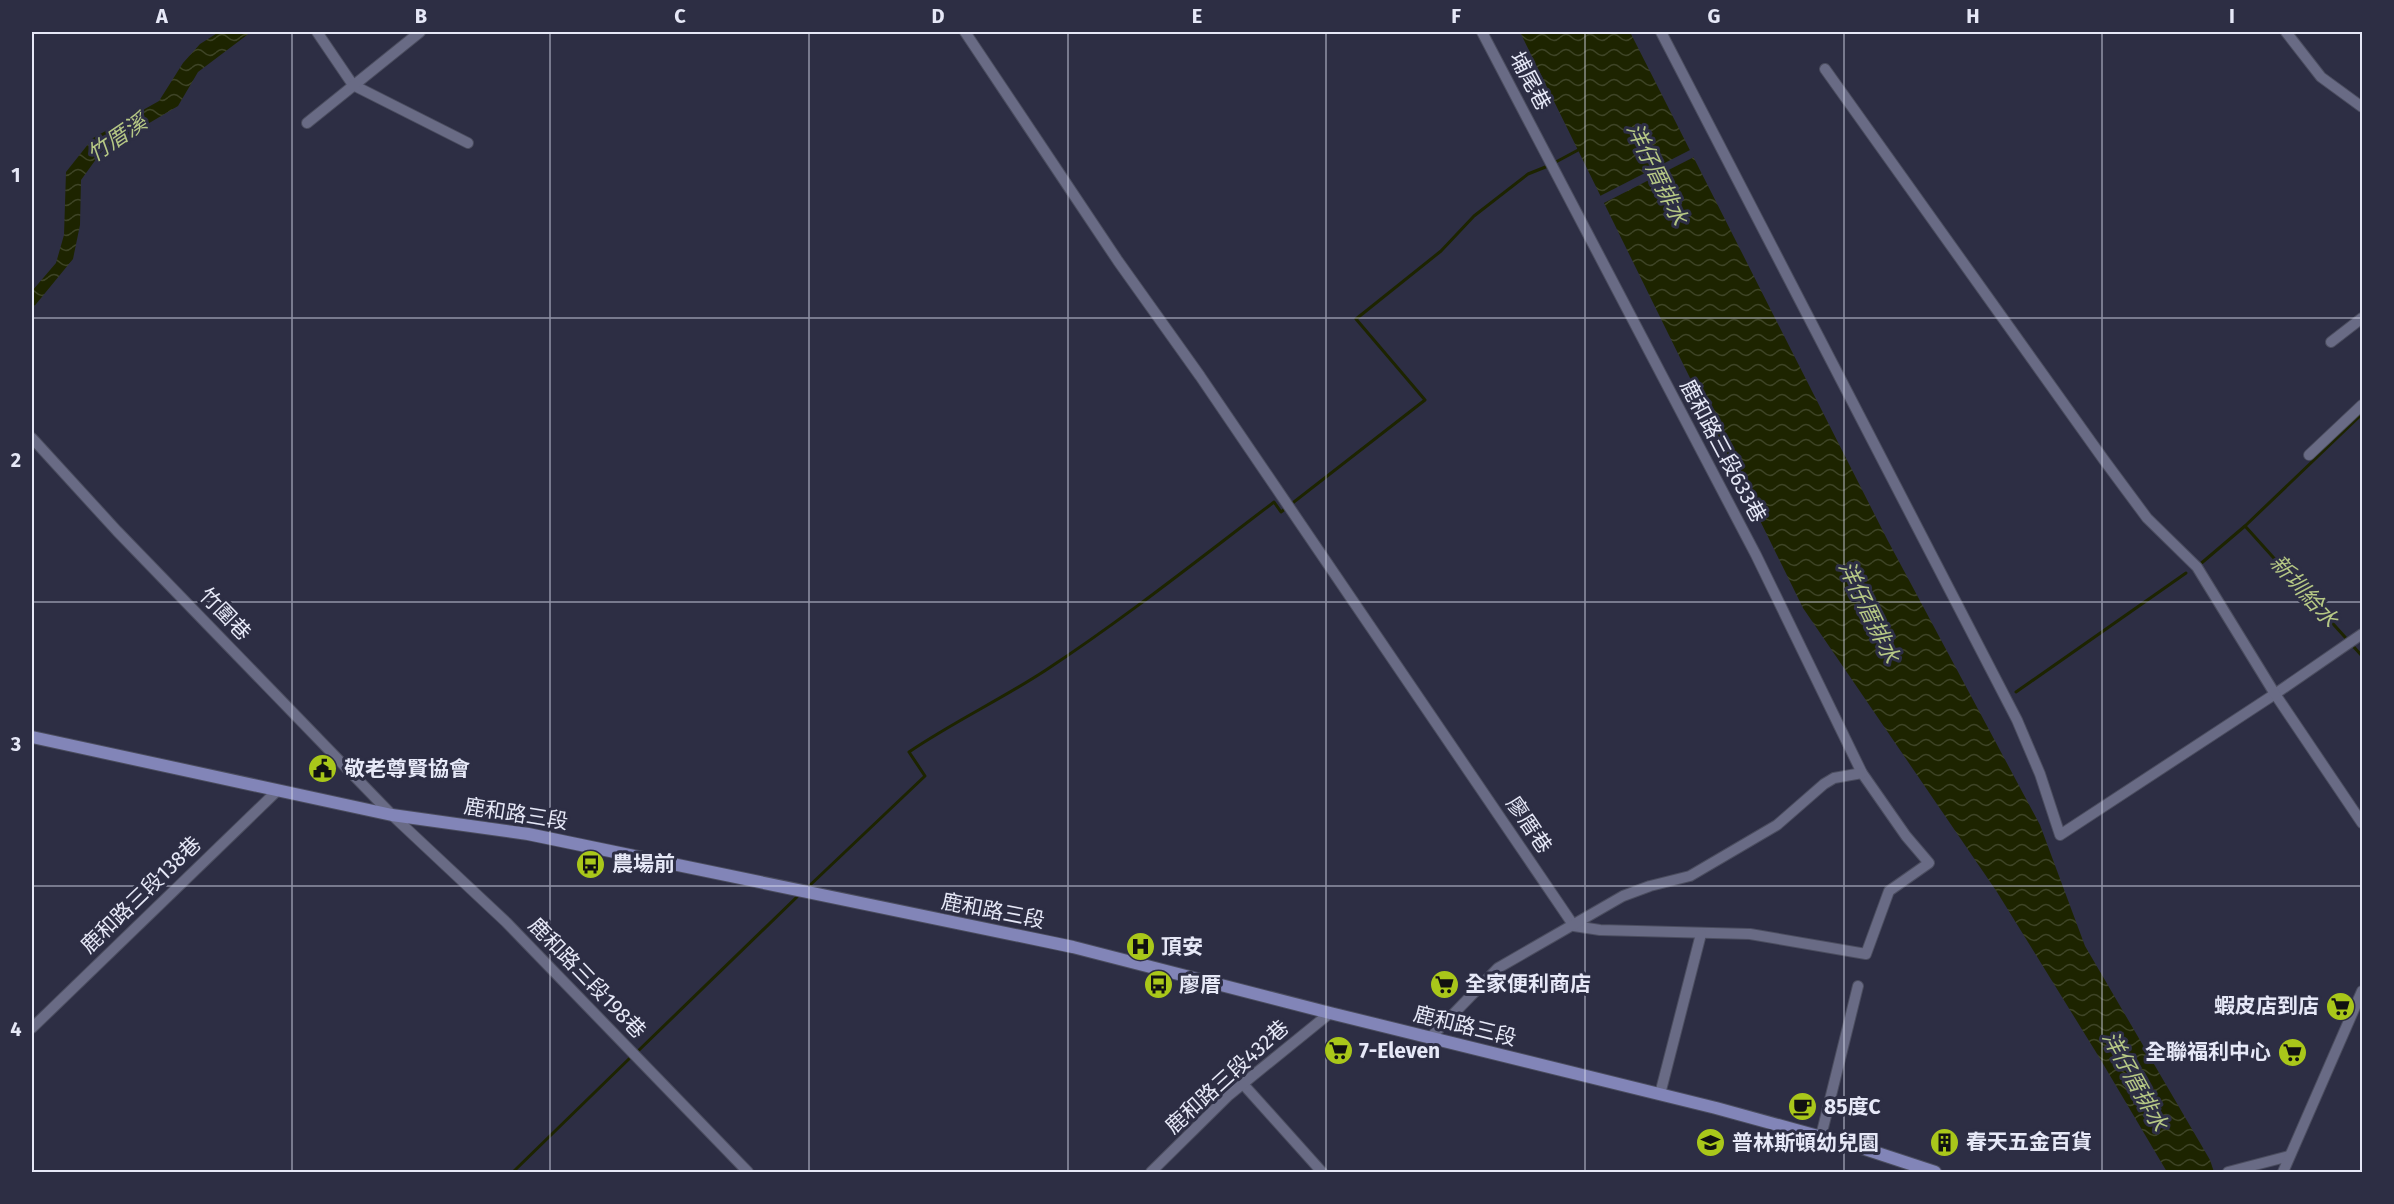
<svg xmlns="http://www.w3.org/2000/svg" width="2394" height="1204" font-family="'Fira Sans','Noto Sans TC',sans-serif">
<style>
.water{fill:url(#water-waves)}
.pier{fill:#2d2e44}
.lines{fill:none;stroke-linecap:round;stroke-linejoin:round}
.stream{stroke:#1d2400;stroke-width:3}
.minor-casing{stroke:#4b4d5f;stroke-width:12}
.major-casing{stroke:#4b4d5f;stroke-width:14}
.minor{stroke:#696b85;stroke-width:10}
.major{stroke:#8285b8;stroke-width:12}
.grid{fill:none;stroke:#e6e8f7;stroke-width:1.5;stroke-opacity:0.55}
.labels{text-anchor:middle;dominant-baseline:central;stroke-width:6;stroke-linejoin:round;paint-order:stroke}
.street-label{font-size:21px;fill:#e6e8f7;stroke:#2d2e44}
.poi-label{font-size:21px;font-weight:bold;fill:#e6e8f7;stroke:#2d2e44;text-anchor:start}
.water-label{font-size:22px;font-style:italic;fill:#b6c885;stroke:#2d2e44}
.neatline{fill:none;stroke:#e6e8f7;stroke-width:2}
.grid-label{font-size:20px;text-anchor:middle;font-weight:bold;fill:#e6e8f7}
</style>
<defs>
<pattern id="water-waves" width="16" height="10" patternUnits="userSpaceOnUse" patternTransform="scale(1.5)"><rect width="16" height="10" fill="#1d2400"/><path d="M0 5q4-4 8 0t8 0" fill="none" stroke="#3e4426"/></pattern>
</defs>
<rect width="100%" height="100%" fill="#2d2e44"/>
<g class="water">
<polygon points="219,32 251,32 198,72 178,106 102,151 81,180 80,225 73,259 32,309 32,291 56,263 64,235 66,172 93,138 159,101 183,63 200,44"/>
<polygon points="1520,32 1630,32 1888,541 2040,825 2085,946 2210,1160 2214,1172 2167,1172 2099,1057 1997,892 1803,608"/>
</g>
<polygon class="pier" points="1692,149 1696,156 1602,204 1598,197"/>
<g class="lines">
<g class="stream">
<polyline points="1554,163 1580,149"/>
<polyline points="2245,526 2362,656"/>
<polyline points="2198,566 2245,526 2362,414"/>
<polyline points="2016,692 2186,573"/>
<path d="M807,888L925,776L909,752C953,722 1002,699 1046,670C1125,618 1199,559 1274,502L1281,512L1425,400L1356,319L1441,251L1474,216L1528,174L1548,166"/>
<polyline points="637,1052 800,894"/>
<polyline points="513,1172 632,1056"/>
</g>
<defs>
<g id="minor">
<polyline points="317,32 353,85 468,143"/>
<polyline points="965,32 1118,261 1200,376 1574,926 1600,930 1750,934 1866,954 1889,891 1929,863 1906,836 1862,773 1756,555 1482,32"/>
<polyline points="1661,32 2017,720 2040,774 2060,835 2275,694 2362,634"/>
<polyline points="2286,32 2321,77 2362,107"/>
<polyline points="1825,69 2104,460 2147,518 2197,567 2275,694 2362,823"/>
<polyline points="307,123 420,32"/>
<polyline points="2331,342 2362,318"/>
<polyline points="32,438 117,531 392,815 506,922 748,1172"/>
<polyline points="2309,455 2362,405"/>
<polyline points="32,1028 277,791"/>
<polyline points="1430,1038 1498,968 1623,896 1650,886 1690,876 1777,825 1824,784 1834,778 1862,773"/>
<polyline points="1243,1084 1322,1172"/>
<polyline points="1660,1094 1701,934"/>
<polyline points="1821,1136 1858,986"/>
<polyline points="1151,1172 1229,1095 1330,1013"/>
<polyline points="2228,1172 2289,1156"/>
<polyline points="2283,1172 2362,991"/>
</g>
<polyline id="major" points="32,737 392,815 528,834 1073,947 1330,1013 1716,1108 1865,1149 1935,1172"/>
</defs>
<use href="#minor" class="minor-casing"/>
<use href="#major" class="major-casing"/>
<use href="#minor" class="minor"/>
<use href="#major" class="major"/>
</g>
<path class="grid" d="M292,32V1172M550,32V1172M809,32V1172M1068,32V1172M1326,32V1172M1585,32V1172M1844,32V1172M2102,32V1172M32,318H2362M32,602H2362M32,886H2362"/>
<defs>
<symbol id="civic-disc" viewBox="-11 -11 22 22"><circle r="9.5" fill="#a9c71a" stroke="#2d2e44"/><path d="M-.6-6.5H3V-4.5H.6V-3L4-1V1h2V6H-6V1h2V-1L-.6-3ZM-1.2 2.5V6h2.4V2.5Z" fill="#111"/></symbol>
<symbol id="bus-disc" viewBox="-11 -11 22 22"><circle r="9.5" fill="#a9c71a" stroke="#2d2e44"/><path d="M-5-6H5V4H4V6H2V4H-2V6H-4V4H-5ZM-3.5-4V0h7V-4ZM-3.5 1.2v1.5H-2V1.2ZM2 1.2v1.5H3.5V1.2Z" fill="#111"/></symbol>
<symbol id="hospital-disc" viewBox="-11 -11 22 22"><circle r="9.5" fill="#a9c71a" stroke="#2d2e44"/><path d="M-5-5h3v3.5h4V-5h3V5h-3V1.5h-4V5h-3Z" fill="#111"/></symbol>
<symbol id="supermarket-disc" viewBox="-11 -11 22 22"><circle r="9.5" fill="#a9c71a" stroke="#2d2e44"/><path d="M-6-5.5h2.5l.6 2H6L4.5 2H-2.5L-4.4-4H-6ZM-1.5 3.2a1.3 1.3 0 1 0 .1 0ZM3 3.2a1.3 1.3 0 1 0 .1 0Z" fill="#111"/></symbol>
<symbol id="cafe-disc" viewBox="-11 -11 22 22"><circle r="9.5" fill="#a9c71a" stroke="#2d2e44"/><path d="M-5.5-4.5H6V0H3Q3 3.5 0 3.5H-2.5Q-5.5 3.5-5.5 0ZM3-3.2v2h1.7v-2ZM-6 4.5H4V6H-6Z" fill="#111"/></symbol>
<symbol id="building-disc" viewBox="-11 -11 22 22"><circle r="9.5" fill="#a9c71a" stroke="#2d2e44"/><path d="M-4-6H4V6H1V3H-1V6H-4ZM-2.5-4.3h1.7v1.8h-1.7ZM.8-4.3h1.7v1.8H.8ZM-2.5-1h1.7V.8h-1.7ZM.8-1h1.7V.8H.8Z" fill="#111"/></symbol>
<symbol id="school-disc" viewBox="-11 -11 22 22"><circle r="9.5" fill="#a9c71a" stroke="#2d2e44"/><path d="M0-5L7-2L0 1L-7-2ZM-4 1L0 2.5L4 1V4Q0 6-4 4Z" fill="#111"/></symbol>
</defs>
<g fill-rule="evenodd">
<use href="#civic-disc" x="306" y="752" width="33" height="33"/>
<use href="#bus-disc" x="574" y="848" width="33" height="33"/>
<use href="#hospital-disc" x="1124" y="930" width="33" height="33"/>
<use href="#supermarket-disc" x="1428" y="968" width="33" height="33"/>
<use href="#bus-disc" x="1142" y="968" width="33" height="33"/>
<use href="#supermarket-disc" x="2324" y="990" width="33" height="33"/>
<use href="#supermarket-disc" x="1322" y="1034" width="33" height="33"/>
<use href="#supermarket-disc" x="2276" y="1036" width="33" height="33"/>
<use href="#cafe-disc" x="1786" y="1090" width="33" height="33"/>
<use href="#building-disc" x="1928" y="1126" width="33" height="33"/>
<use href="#school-disc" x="1694" y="1126" width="33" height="33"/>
</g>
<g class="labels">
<g class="street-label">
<text transform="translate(1530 81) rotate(62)">埔尾巷</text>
<text transform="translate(1723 451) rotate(62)">鹿和路三段633巷</text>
<text transform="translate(225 614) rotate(46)">竹圍巷</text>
<text transform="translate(516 814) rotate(9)">鹿和路三段</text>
<text transform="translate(1529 825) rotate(56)">廖厝巷</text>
<text transform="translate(141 895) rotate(-44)">鹿和路三段138巷</text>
<text transform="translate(993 911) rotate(11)">鹿和路三段</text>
<text transform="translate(587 978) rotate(46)">鹿和路三段198巷</text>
<text transform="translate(1465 1026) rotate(14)">鹿和路三段</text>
<text transform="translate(1227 1077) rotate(-42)">鹿和路三段432巷</text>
</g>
<g class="poi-label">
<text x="344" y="769">敬老尊賢協會</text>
<text x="612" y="864">農場前</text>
<text x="1161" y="947">頂安</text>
<text x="1465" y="984">全家便利商店</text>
<text x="1179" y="985">廖厝</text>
<text x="2319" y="1006" text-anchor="end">蝦皮店到店</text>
<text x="1359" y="1051">7-Eleven</text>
<text x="2271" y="1052" text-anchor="end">全聯福利中心</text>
<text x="1824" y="1107">85度C</text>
<text x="1966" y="1142">春天五金百貨</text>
<text x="1732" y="1143">普林斯頓幼兒園</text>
</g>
<g class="water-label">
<text transform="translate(117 138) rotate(-34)">竹厝溪</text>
<text transform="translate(1657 174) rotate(64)">洋仔厝排水</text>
<text transform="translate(2304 591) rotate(48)">新圳給水</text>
<text transform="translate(1869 612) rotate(64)">洋仔厝排水</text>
<text transform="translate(2135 1081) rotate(61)">洋仔厝排水</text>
</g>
</g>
<rect width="2394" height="1204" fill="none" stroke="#2d2e44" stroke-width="66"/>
<rect x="33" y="33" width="2328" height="1138" class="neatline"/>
<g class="grid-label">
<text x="162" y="23">A</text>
<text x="421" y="23">B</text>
<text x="680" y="23">C</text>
<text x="938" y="23">D</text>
<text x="1197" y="23">E</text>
<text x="1456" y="23">F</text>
<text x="1714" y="23">G</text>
<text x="1973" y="23">H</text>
<text x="2232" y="23">I</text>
<text x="16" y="182">1</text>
<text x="16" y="467">2</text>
<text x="16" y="751">3</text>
<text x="16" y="1036">4</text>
</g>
</svg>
